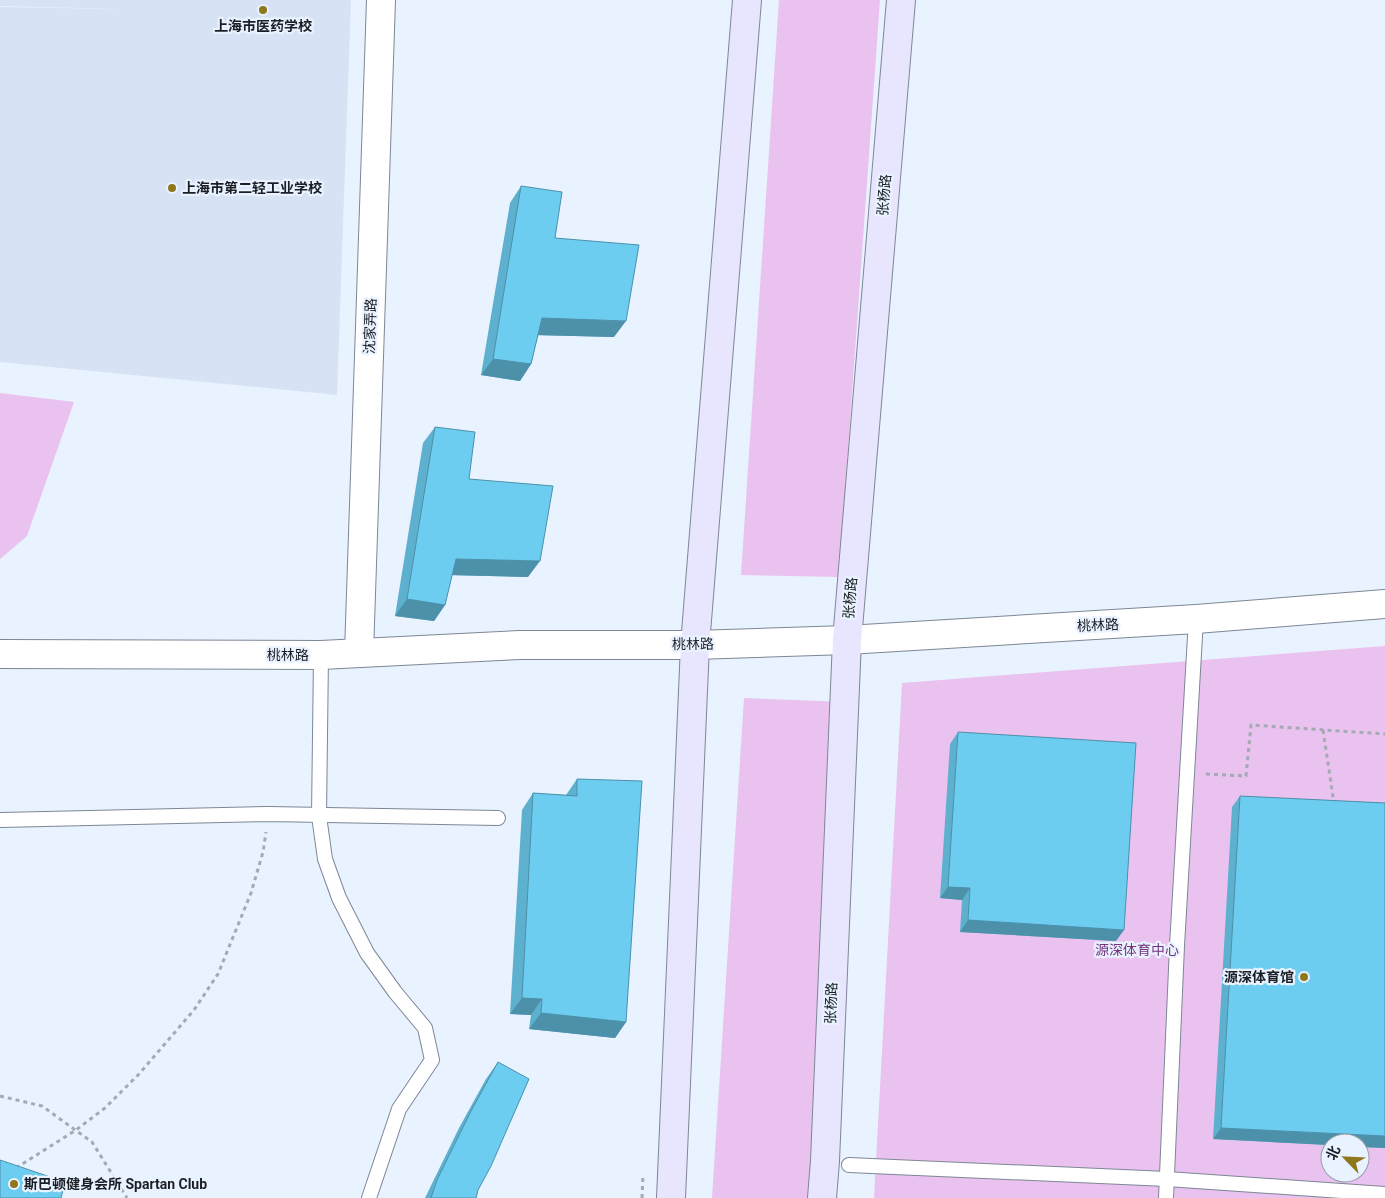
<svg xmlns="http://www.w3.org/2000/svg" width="1385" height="1198" font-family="Roboto,'Noto Sans SC',sans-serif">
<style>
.built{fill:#d7e3f4}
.green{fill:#eac2ef;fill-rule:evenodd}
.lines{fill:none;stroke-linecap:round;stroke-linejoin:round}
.service-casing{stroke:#7d8795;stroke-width:16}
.minor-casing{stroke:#7d8795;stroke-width:30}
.tertiary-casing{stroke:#7d8795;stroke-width:30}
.secondary-casing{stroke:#7d8795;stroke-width:30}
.path{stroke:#a3aab4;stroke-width:3;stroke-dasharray:4 4;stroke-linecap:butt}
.service{stroke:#fff;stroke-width:14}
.minor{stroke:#fff;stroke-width:28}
.tertiary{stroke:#fff;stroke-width:28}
.secondary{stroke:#e8e5fe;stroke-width:28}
.wall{fill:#5eb0cf}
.shaded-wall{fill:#4c90a9}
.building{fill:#6dcdf1;stroke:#4c90a9}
.poi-dot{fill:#8f771c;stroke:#e9f2ff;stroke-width:2}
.labels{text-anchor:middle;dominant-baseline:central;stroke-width:4.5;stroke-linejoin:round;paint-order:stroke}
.poi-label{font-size:14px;font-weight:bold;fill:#1b1f25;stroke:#e9f2ff;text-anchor:start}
.street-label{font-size:14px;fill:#1b1f25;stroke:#e9f2ff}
.park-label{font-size:14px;fill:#74337c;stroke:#e9f2ff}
</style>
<rect width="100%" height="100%" fill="#e9f2ff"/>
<polygon class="built" points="0,0 351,0 337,395 0,362 0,7 117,9 0,6"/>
<g class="green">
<polygon points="779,0 880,0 839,577 741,575"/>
<polygon points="0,393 74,402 27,536 0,559"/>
<path d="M1385,646V1198H874L902,683ZM1330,1143H1360V1173H1330Z"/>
<polygon points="744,698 846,702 813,1198 712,1198"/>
</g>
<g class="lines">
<defs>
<g id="service">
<polyline points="321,655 319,816 325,859 339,898 367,953 395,992 425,1028 432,1060 399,1109 369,1198"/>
<polyline points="0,820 268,814 498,818"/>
<polyline points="849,1165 1167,1179 1385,1194"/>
<polyline points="1166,1198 1177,946 1196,619"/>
</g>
<polyline id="minor" points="359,653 381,0"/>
<polyline id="tertiary" points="0,654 321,655 520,645 695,645 847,640 1196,619 1385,604"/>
<g id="secondary">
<polyline points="671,1198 695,645 747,0"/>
<polyline points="822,1198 825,1161 847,640 901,0"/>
</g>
</defs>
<use href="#service" class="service-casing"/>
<use href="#minor" class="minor-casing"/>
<use href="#tertiary" class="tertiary-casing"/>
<use href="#secondary" class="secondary-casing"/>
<g class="path">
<polyline points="1323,730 1334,803"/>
<polyline points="1206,774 1246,776 1251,725 1385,734"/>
<polyline points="0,1096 42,1106 92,1142 127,1198"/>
<polyline points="16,1168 76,1130 105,1108 139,1074 194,1010 218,974 251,893 263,852 266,832"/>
<polyline points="642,1198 643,1175"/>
</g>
<use href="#service" class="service"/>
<use href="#minor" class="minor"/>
<use href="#tertiary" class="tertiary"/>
<use href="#secondary" class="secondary"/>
</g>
<g class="wall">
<polygon points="521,186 555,238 614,337 538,335 531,364 520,381 481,375 510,203"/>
<polygon points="435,427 469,479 528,577 452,575 445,605 434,621 395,616 423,443"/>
<polygon points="958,732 1116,941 960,932 962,900 940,898 950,744"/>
<polygon points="577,779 626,1022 615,1038 529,1029 531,1015 510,1014 522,810 533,793 566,795"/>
<polygon points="1240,796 1385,803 1385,1148 1213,1139 1232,807"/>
<polygon points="498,1062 478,1190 476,1198 425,1198 459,1128 486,1079"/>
</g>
<g class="shaded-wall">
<polygon points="542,318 626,321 614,337 531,335"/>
<polygon points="493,359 531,364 520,381 481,375"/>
<polygon points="456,559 540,561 528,577 445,575"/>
<polygon points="407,599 445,605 434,621 395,616"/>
<polygon points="948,887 970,888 962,900 940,898"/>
<polygon points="968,920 1124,930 1116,941 960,932"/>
<polygon points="522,998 542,999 531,1015 510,1014"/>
<polygon points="541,1013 626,1022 615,1038 529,1029"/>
<polygon points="1221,1128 1385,1136 1385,1148 1360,1147 1360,1143 1330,1143 1330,1145 1213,1139"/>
</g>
<g class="building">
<polygon points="521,186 562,192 555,238 639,245 626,321 542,318 531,364 493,359"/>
<polygon points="435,427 475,432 469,479 553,486 540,561 456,559 445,605 407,599"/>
<polygon points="958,732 1136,743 1124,930 968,920 970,888 948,887"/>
<polygon points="577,779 642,781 626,1022 541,1013 542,999 522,998 533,793 577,796"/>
<polygon points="1240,796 1385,803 1385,1136 1221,1128"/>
<polygon points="498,1062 529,1079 491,1166 478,1190 476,1198 431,1198 437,1180 471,1111"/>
<polygon points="0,1160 65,1182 61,1198 0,1198"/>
</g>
<g class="poi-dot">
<circle cx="263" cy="10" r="5"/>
<circle cx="172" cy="188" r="5"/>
<circle cx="1304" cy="977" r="5"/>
<circle cx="14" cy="1184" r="5"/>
</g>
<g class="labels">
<g class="poi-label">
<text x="263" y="26" text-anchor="middle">上海市医药学校</text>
<text x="182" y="188">上海市第二轻工业学校</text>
<text x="1294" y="977" text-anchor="end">源深体育馆</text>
<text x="24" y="1184">斯巴顿健身会所 Spartan Club</text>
</g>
<g class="street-label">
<text transform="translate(884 195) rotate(-85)">张杨路</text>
<text transform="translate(370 326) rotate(-88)">沈家弄路</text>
<text transform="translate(850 598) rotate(-85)">张杨路</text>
<text transform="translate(1098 625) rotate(-3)">桃林路</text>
<text transform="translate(693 644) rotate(-1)">桃林路</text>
<text x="288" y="655">桃林路</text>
<text transform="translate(831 1003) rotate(-88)">张杨路</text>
</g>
<g class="park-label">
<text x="1137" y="950">源深体育中心</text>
</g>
</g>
<g transform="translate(1345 1158) rotate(294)"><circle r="24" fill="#e9f2ff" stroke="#979ea8"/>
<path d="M0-4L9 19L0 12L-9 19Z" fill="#8f771c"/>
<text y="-8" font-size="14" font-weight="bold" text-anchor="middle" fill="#1b1f25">北</text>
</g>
</svg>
